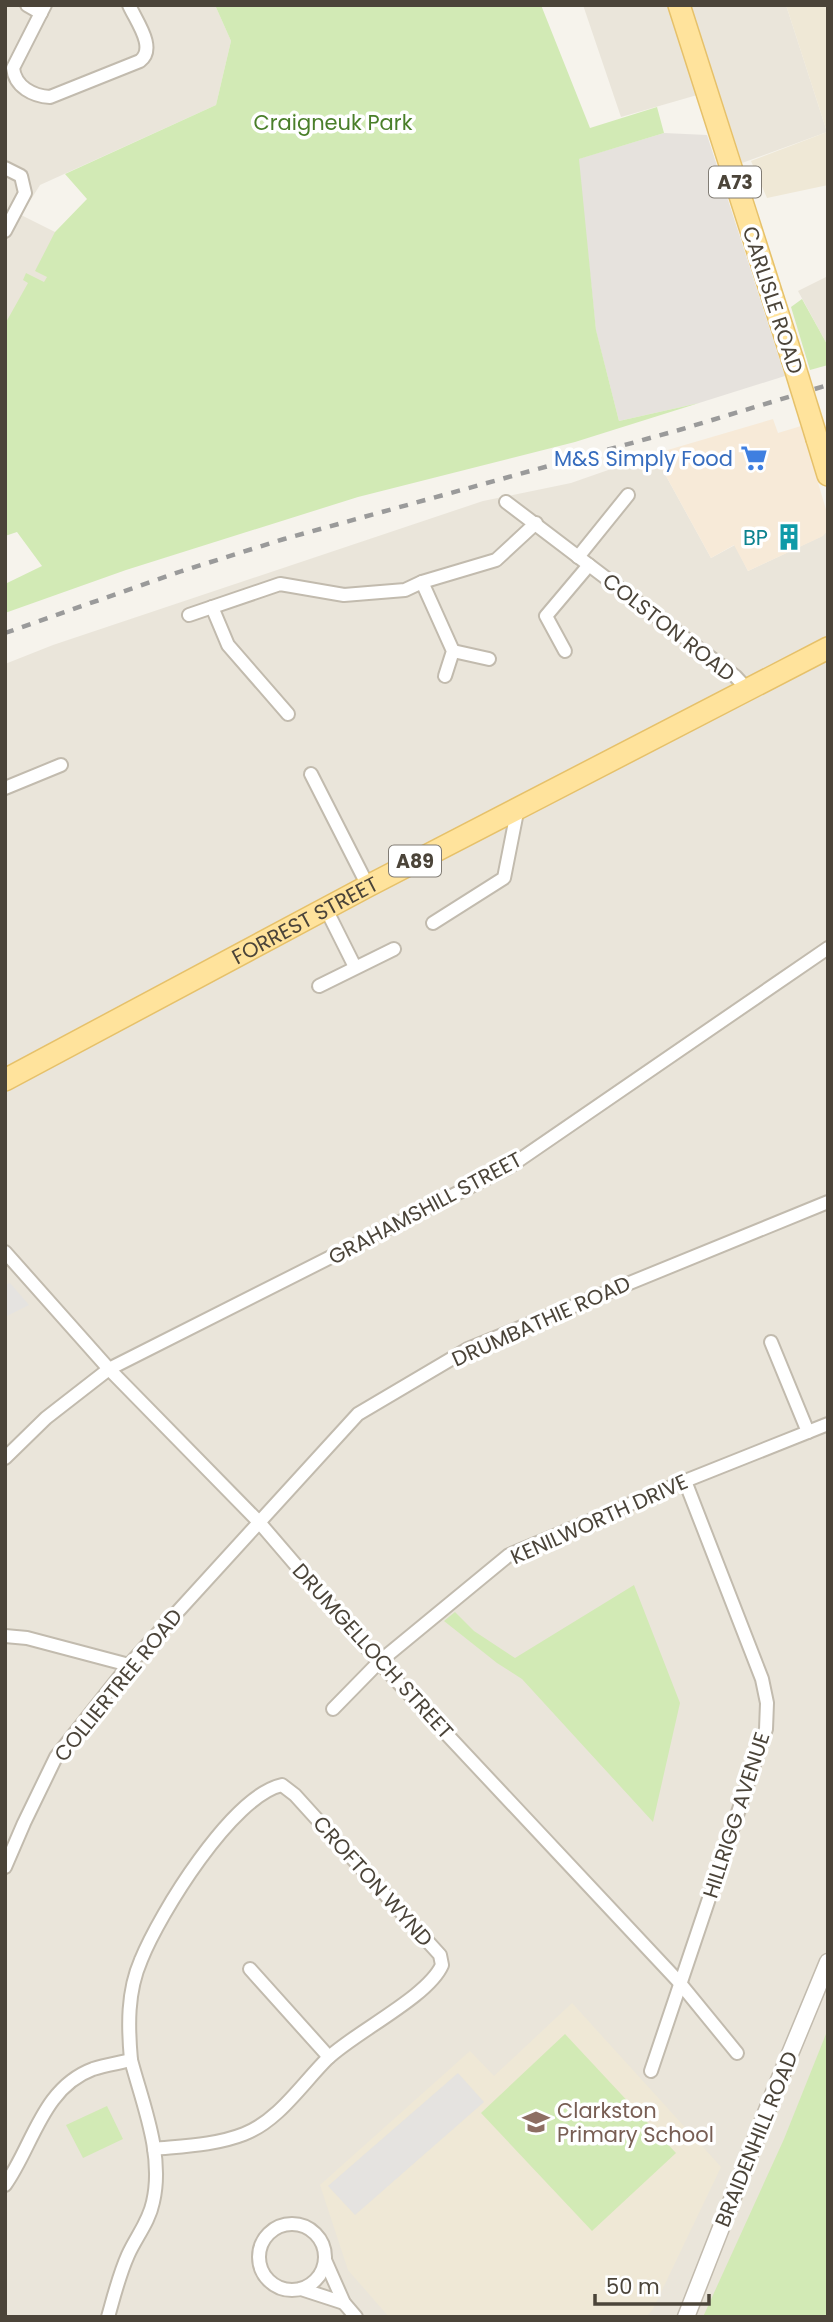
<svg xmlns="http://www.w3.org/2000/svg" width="833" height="2322" font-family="Poppins,sans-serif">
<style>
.residential{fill:#eae5da}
.commercial{fill:#f7ead8}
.industrial{fill:#e6e2dd}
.education{fill:#efe8d6}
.green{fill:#d2eab5}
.parking{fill:#e5e3e0}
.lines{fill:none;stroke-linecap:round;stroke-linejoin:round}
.minor-casing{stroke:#c2bbae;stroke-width:16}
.tertiary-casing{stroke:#c2bbae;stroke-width:19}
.primary-casing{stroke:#e6c16a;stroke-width:24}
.minor{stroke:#fff;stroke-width:12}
.tertiary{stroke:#fff;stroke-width:16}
.primary{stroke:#ffe39c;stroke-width:21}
.rail{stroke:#9a9a9a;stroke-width:4.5;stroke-dasharray:9 9;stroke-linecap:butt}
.primary-bridge-casing{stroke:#e6c16a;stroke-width:24;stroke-linecap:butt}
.primary-bridge{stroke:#ffe39c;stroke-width:21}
.labels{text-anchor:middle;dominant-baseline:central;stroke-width:7;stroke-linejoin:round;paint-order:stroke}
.shield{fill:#fff;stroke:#817c74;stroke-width:2}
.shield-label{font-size:19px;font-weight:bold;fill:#4b4439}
.park-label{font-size:21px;fill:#4a7f2a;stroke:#fff}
.street-label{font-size:21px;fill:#4b4439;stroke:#fff}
.shop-label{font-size:21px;fill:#366cbe;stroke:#fff;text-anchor:end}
.culture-label{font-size:21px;fill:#0d838f;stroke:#fff;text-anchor:end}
.education-label{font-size:21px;fill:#785e54;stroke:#fff;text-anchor:start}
</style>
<rect width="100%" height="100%" fill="#f6f3ec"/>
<g class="residential">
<polygon points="5,5 215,5 231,41 216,105 40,185 21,215 87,248 5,402"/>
<polygon points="583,5 786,5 827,132 742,163 718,89 621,117"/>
<polygon points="828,276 828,346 798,291"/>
<polygon points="654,454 711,558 735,545 748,571 822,536 828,530 828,2317 5,2317 5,664 53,645 483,501 571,483"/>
</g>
<polygon class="commercial" points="773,419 778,433 801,426 828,516 828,530 823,536 748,571 734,545 711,558 654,454"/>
<polygon class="industrial" points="664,133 707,135 785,376 699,403 619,421 596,331 578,159"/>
<g class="education">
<polygon points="786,5 828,5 828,185 767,198 751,161 827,132"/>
<polygon points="572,2003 721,2167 653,2309 646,2317 389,2317 348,2270 320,2185 470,2051 494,2076"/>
</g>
<g class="green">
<polygon points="215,5 541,5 590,128 657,107 664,133 579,159 596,330 619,421 699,403 575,442 358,497 126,570 5,613 5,584 42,566 17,532 5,536 5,324 28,283 23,280 26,273 44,282 47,277 35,271 55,232 87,199 65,174 216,105 231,41"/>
<polygon points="802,299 828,346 828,365 810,370 791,307"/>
<polygon points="634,1585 680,1703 653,1822 522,1679 497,1663 444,1621 455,1612 474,1631 515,1658"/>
<polygon points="828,2029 828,2317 703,2317 784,2139"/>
<polygon points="565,2034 676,2153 592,2231 481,2113"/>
<polygon points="107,2106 123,2139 83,2158 66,2125"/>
</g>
<g class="parking">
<polygon points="10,1283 29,1305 5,1317 5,1285"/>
<polygon points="458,2073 484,2102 355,2215 328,2186"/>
</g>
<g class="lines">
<defs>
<g id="minor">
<polyline points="27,5 41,13"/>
<path d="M45,5L13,68C15,87 33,96 50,97L140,61C157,48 136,21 129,5"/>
<polyline points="5,168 21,176 25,193 5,231"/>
<polyline points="506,502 735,676 748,690"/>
<polyline points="578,557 628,495"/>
<polyline points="422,582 453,651 445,676"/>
<polyline points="212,607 228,645 288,714"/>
<polyline points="189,615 280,584 344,595 405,590 422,582 496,560 536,523"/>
<polyline points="453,651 489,659"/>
<polyline points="565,651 546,616 589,565"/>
<polyline points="311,774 368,886"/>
<polyline points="5,788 61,765"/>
<polyline points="326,909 355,967"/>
<polyline points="433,923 504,878 518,807"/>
<polyline points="319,986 394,949"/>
<polyline points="5,1252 109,1369 258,1521 379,1662 679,1982 737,2053"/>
<polyline points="771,1342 808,1432"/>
<polyline points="5,1458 46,1418 109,1369 509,1167 828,948"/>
<polyline points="5,1636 27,1638 129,1665"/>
<polyline points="333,1709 379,1662 509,1555 685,1481 828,1424"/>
<polyline points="5,1867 24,1823 56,1757 129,1665 358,1414 468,1349 828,1202"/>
<polyline points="250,1969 329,2057"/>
<path d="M131,2060C128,2027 127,1992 141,1960C160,1913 232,1796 282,1785L295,1795L440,1955L442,1965C428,1997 355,2032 327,2059C302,2084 278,2121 244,2134C216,2145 184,2146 154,2149"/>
<polyline points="651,2071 766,1729 767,1703 762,1679 685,1481"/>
<path d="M5,2185C33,2146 42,2088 93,2069C105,2065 119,2063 131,2060C143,2105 164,2155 153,2202C149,2222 136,2237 128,2255C119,2275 114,2296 108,2317"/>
<circle cx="292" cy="2257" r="33"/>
<polyline points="325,2260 344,2303 356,2317"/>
<polyline points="301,2289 344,2303"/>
</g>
<polyline id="tertiary" points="686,2317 775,2090 828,1962"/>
<g id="primary">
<polyline points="679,5 792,358"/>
<polyline points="817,439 828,475"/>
<path id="s1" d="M5,1080L368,886L828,648"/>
</g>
</defs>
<use href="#minor" class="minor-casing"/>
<use href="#tertiary" class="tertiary-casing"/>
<use href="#primary" class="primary-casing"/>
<use href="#minor" class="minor"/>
<use href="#tertiary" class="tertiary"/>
<use href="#primary" class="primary"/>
<polyline class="rail" points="5,633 182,571 284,539 679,430 828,385"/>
<defs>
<polyline id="primary-bridge" points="792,358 817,439"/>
</defs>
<use href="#primary-bridge" class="primary-bridge-casing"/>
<use href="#primary-bridge" class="primary-bridge"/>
</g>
<defs>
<symbol id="supermarket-bare" viewBox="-9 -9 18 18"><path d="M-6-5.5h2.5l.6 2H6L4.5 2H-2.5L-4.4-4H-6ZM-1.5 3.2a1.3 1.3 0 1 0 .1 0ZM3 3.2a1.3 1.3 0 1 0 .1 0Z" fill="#3f7fe0" stroke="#fff" stroke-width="2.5" paint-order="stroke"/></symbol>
<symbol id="building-bare" viewBox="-9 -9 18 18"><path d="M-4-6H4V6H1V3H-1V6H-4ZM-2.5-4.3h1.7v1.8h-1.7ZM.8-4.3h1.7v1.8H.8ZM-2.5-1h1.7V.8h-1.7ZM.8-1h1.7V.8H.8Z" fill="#0f9aa8" stroke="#fff" stroke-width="2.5" paint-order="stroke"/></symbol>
<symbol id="school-bare" viewBox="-9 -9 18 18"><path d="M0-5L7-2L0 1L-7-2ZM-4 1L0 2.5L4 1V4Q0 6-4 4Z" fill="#8d6e63" stroke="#fff" stroke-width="2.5" paint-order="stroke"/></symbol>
</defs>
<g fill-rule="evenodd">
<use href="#supermarket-bare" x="735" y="439" width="38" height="38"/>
<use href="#building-bare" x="770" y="518" width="38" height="38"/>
<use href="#school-bare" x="517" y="2103" width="38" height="38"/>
</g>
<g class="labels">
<g class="shield">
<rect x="709" y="166.5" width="52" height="31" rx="5"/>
<rect x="389" y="845.5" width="52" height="31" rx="5"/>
</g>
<g class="shield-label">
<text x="735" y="182">A73</text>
<text x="415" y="861">A89</text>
</g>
<g class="park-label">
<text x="333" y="122">Craigneuk Park</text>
</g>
<g class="street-label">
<text transform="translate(773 300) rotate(72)">CARLISLE ROAD</text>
<text transform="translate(669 627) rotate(38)">COLSTON ROAD</text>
<text stroke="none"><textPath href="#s1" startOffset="340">FORREST STREET</textPath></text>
<text transform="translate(425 1208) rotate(-28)">GRAHAMSHILL STREET</text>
<text transform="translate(541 1321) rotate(-24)">DRUMBATHIE ROAD</text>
<text transform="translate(599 1519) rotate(-24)">KENILWORTH DRIVE</text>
<text transform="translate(373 1651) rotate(48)">DRUMGELLOCH STREET</text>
<text transform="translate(118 1685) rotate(-51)">COLLIERTREE ROAD</text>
<text transform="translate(736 1815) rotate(-72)">HILLRIGG AVENUE</text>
<text transform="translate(373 1881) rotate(48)">CROFTON WYND</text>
<text transform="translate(756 2139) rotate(-68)">BRAIDENHILL ROAD</text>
</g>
<g class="shop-label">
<text x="733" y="458">M&amp;S Simply Food</text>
</g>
<g class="culture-label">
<text x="768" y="537">BP</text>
</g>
<g class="education-label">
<text x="557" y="2110">Clarkston<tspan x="557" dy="24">Primary School</tspan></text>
</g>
</g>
<rect width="833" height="2322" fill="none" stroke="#4b4439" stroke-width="14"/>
<path d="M595 2294v10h114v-10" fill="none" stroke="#4b4439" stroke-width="3.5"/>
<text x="606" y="2294" font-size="21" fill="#4b4439" stroke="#ffffff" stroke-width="5" paint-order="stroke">50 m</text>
</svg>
